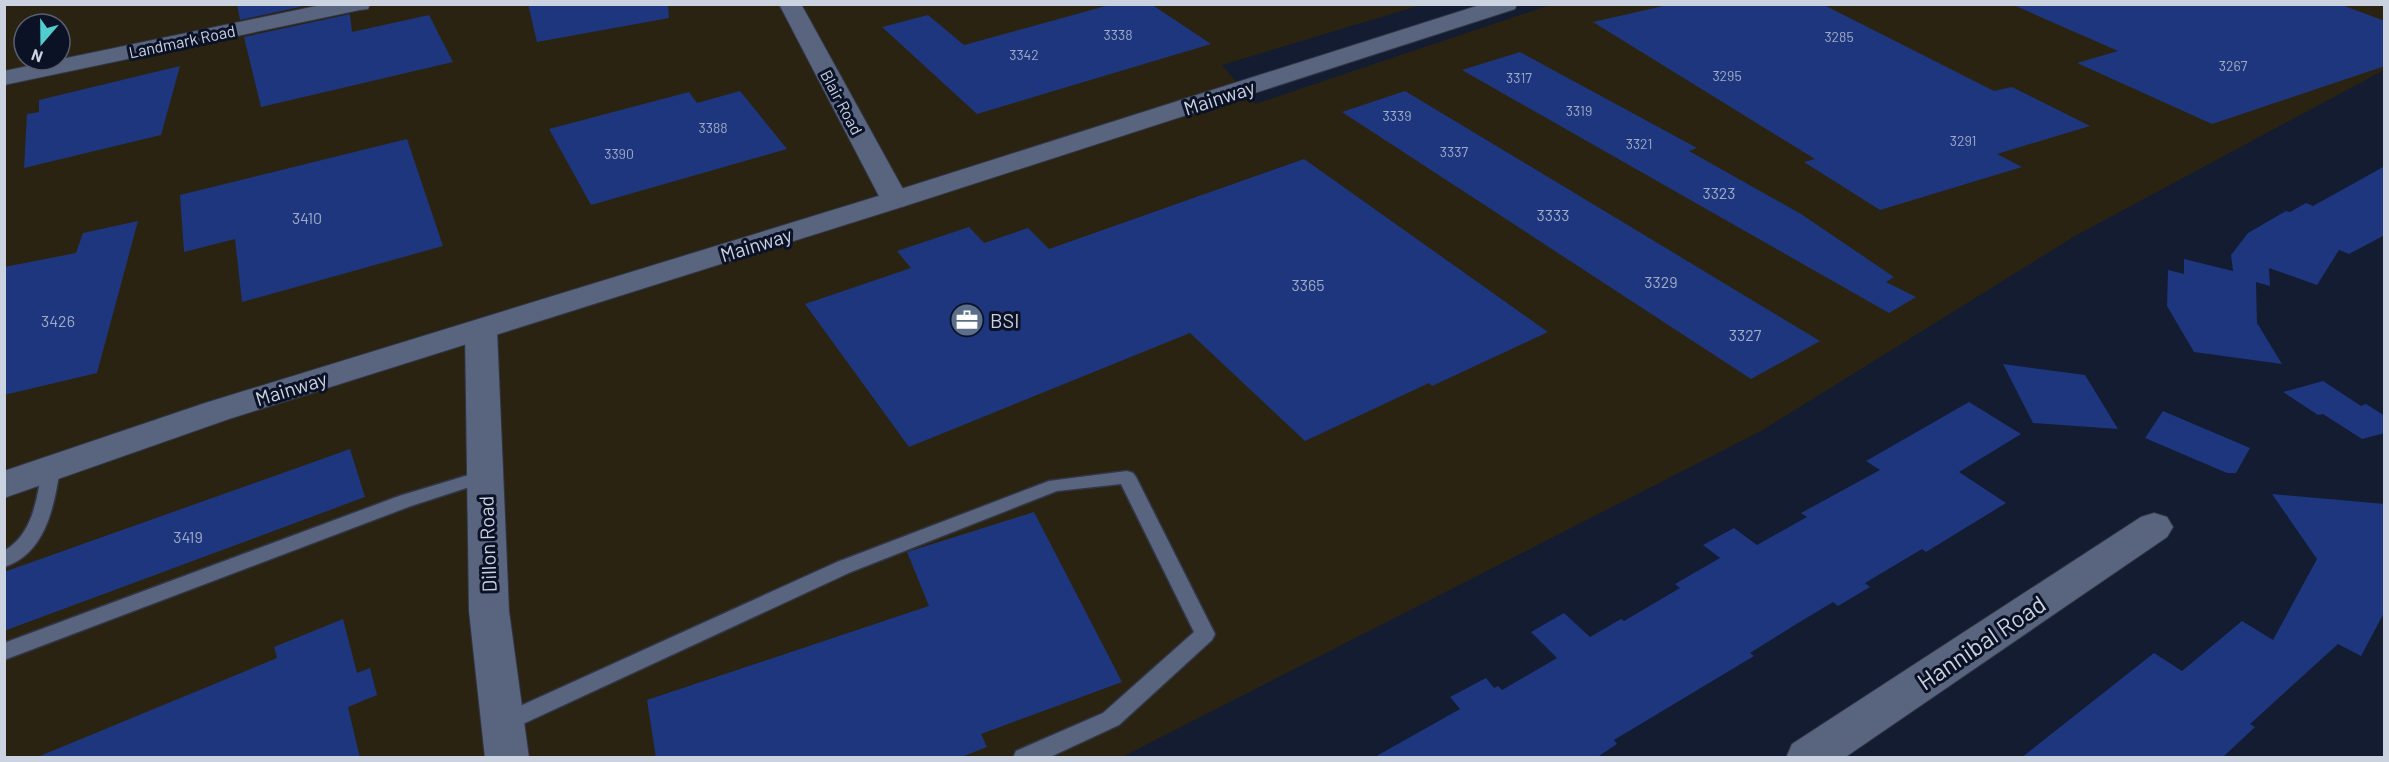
<svg xmlns="http://www.w3.org/2000/svg" width="2389" height="762" font-family="Barlow,sans-serif">
<style>
.industrial{fill:#2b2312;fill-rule:evenodd}
.building{fill:#1d367d}
.lines{fill:none;stroke-linecap:round;stroke-linejoin:round}
.lane-casing{stroke:#323748;stroke-width:3}
.street-casing{stroke:#323748;stroke-width:2}
.secondary-casing{stroke:#323748;stroke-width:2}
.lane{fill:#59657e;fill-rule:evenodd}
.street{fill:#59657e;fill-rule:evenodd}
.secondary{fill:#59657e;fill-rule:evenodd}
.labels{text-anchor:middle;dominant-baseline:central;stroke-width:6;stroke-linejoin:round;paint-order:stroke}
.far-number-label{font-size:14px;fill:#a0abc7}
.far-street-label{font-size:16px;fill:#cbd2e0;stroke:#0b1226}
.number-label{font-size:16px;fill:#a0abc7}
.street-label{font-size:20px;fill:#cbd2e0;stroke:#0b1226}
.poi-label{font-size:20px;fill:#cbd2e0;stroke:#0b1226;text-anchor:start}
.near-street-label{font-size:24px;fill:#cbd2e0;stroke:#0b1226}
</style>
<rect width="100%" height="100%" fill="#131c31"/>
<path class="industrial" d="M2384,4V70L2075,236L1761,431L1122,757L5,758L4,5H1421L1222,65L1255,104L1550,5ZM24,24H60V60H24Z"/>
<g class="building">
<polygon points="237,4 313,4 240,20"/>
<polygon points="528,4 668,4 669,18 537,42"/>
<polygon points="1113,4 1151,4 1211,44 977,114 882,27 928,15 964,45"/>
<polygon points="1672,4 1822,4 1994,91 2012,87 2090,126 1997,154 2022,167 1880,210 1804,162 1815,159 1593,22"/>
<polygon points="2011,4 2339,4 2385,21 2385,66 2212,124 2077,63 2118,51"/>
<polygon points="350,14 352,32 429,15 453,62 261,107 244,37"/>
<polygon points="1520,52 1697,148 1689,151 1801,214 1894,277 1886,282 1916,297 1889,313 1462,70"/>
<polygon points="180,66 161,135 24,168 27,114 39,112 39,100"/>
<polygon points="740,91 787,149 591,205 549,129 689,92 697,103"/>
<polygon points="1405,91 1563,186 1820,341 1751,379 1342,112"/>
<polygon points="407,139 443,246 242,302 235,239 184,252 180,195"/>
<polygon points="1304,159 1548,332 1432,386 1429,383 1305,441 1190,333 909,447 805,304 911,268 897,251 969,227 984,243 1028,228 1049,249"/>
<polygon points="2385,166 2385,235 2349,254 2339,250 2317,285 2269,268 2270,286 2256,282 2257,323 2282,364 2194,352 2167,306 2168,270 2184,274 2184,259 2233,271 2231,255 2248,233 2286,211 2290,212 2306,203 2313,206"/>
<polygon points="138,221 97,373 4,395 4,267 76,253 83,233"/>
<polygon points="2003,364 2085,375 2118,429 2033,423"/>
<polygon points="2323,381 2361,406 2366,404 2385,416 2385,433 2362,439 2323,414 2318,415 2283,392"/>
<polygon points="1969,402 2021,434 1959,472 2006,503 1926,552 1922,549 1865,583 1870,587 1838,606 1833,602 1798,623 1750,653 1754,656 1614,740 1617,744 1596,758 1373,758 1460,709 1450,697 1486,678 1494,688 1498,686 1502,690 1557,658 1531,632 1564,613 1590,637 1621,619 1624,621 1680,588 1675,584 1720,558 1703,545 1734,528 1757,545 1807,517 1801,513 1880,470 1866,461"/>
<polygon points="2163,411 2250,448 2236,473 2227,473 2145,438"/>
<polygon points="350,449 365,497 4,631 4,572"/>
<polygon points="2272,494 2385,504 2385,611 2361,656 2338,644 2250,724 2255,727 2222,758 2021,758 2154,653 2182,671 2242,621 2273,640 2317,559"/>
<polygon points="1034,512 1122,682 981,734 987,747 959,758 656,758 647,700 929,606 907,552"/>
<polygon points="343,619 357,673 370,668 377,695 348,707 360,758 35,758 277,658 274,647"/>
</g>
<g class="lines">
<defs>
<g id="lane">
<path d="M51,463L57,465L60,469C54,506 46,554 4,567V551C33,534 37,499 42,469L45,465Z"/>
<polygon points="485,470 491,472 494,476 491,480 411,506 4,660 4,643 399,496"/>
<polygon points="1127,471 1133,473 1136,477 1215,634 1212,640 1119,725 1048,758 1013,758 1016,751 1103,713 1194,632 1121,484 1057,491 851,572 512,729 504,732 496,729 493,723 496,717 837,562 1049,481"/>
</g>
<g id="street">
<polygon points="326,4 370,4 368,9 360,10 4,85 4,71"/>
<polygon points="779,4 801,4 909,200 905,206 895,208 885,206 881,200"/>
<polygon points="481,320 492,323 497,330 509,611 529,758 485,758 469,611 465,330 470,323"/>
<polygon points="2154,513 2167,517 2173,527 2167,537 1844,758 1786,758 1792,744 2141,517"/>
</g>
<polygon id="secondary" points="1483,4 1517,4 1515,9 905,206 229,419 4,498 4,471 205,403 885,194"/>
</defs>
<use href="#lane" class="lane-casing"/>
<use href="#street" class="street-casing"/>
<use href="#secondary" class="secondary-casing"/>
<use href="#lane" class="lane"/>
<use href="#street" class="street"/>
<use href="#secondary" class="secondary"/>
</g>
<defs>
<symbol id="office-disc" viewBox="-11 -11 22 22"><circle r="9.5" fill="#5c6f8a" stroke="#0b1226"/><path d="M-6-3h4V-5.5h4V-3h4V5H-6ZM-1-4.5V-3h2v-1.5ZM-6 0V1H6V0Z" fill="#fff"/></symbol>
</defs>
<g fill-rule="evenodd">
<use href="#office-disc" x="948" y="301" width="38" height="38"/>
</g>
<g class="labels">
<g class="far-number-label">
<text x="1118" y="34">3338</text>
<text x="1839" y="36">3285</text>
<text x="1024" y="54">3342</text>
<text x="2233" y="65">3267</text>
<text x="1727" y="75">3295</text>
<text x="1519" y="77">3317</text>
<text x="1579" y="110">3319</text>
<text x="1397" y="115">3339</text>
<text x="713" y="127">3388</text>
<text x="1963" y="140">3291</text>
<text x="1639" y="143">3321</text>
<text x="1454" y="151">3337</text>
<text x="619" y="153">3390</text>
</g>
<g class="far-street-label">
<text transform="translate(182 41) rotate(-12)">Landmark Road</text>
<text transform="translate(842 102) rotate(62)">Blair Road</text>
</g>
<g class="number-label">
<text x="1719" y="192">3323</text>
<text x="1553" y="214">3333</text>
<text x="307" y="217">3410</text>
<text x="1661" y="281">3329</text>
<text x="1308" y="284">3365</text>
<text x="58" y="320">3426</text>
<text x="1745" y="334">3327</text>
<text x="188" y="536">3419</text>
</g>
<g class="street-label">
<text transform="translate(1219 97) rotate(-18)">Mainway</text>
<text transform="translate(756 244) rotate(-17)">Mainway</text>
<text transform="translate(291 388) rotate(-17)">Mainway</text>
<text transform="translate(487 544) rotate(-92)">Dillon Road</text>
</g>
<g class="poi-label">
<text x="990" y="320">BSI</text>
</g>
<g class="near-street-label">
<text transform="translate(1981 642) rotate(-34)">Hannibal Road</text>
</g>
</g>
<rect width="2389" height="762" fill="none" stroke="#cbd2e0" stroke-width="12"/>
<g transform="translate(42 42) rotate(200)"><circle r="28" fill="#0b1226" stroke="#585f70" stroke-width="1.5"/>
<path d="M0-4.5L10 22L0 15L-10 22Z" fill="#52cdcd"/>
<text y="-9" font-size="16" font-weight="bold" text-anchor="middle" fill="#cbd2e0">N</text>
</g>
</svg>
